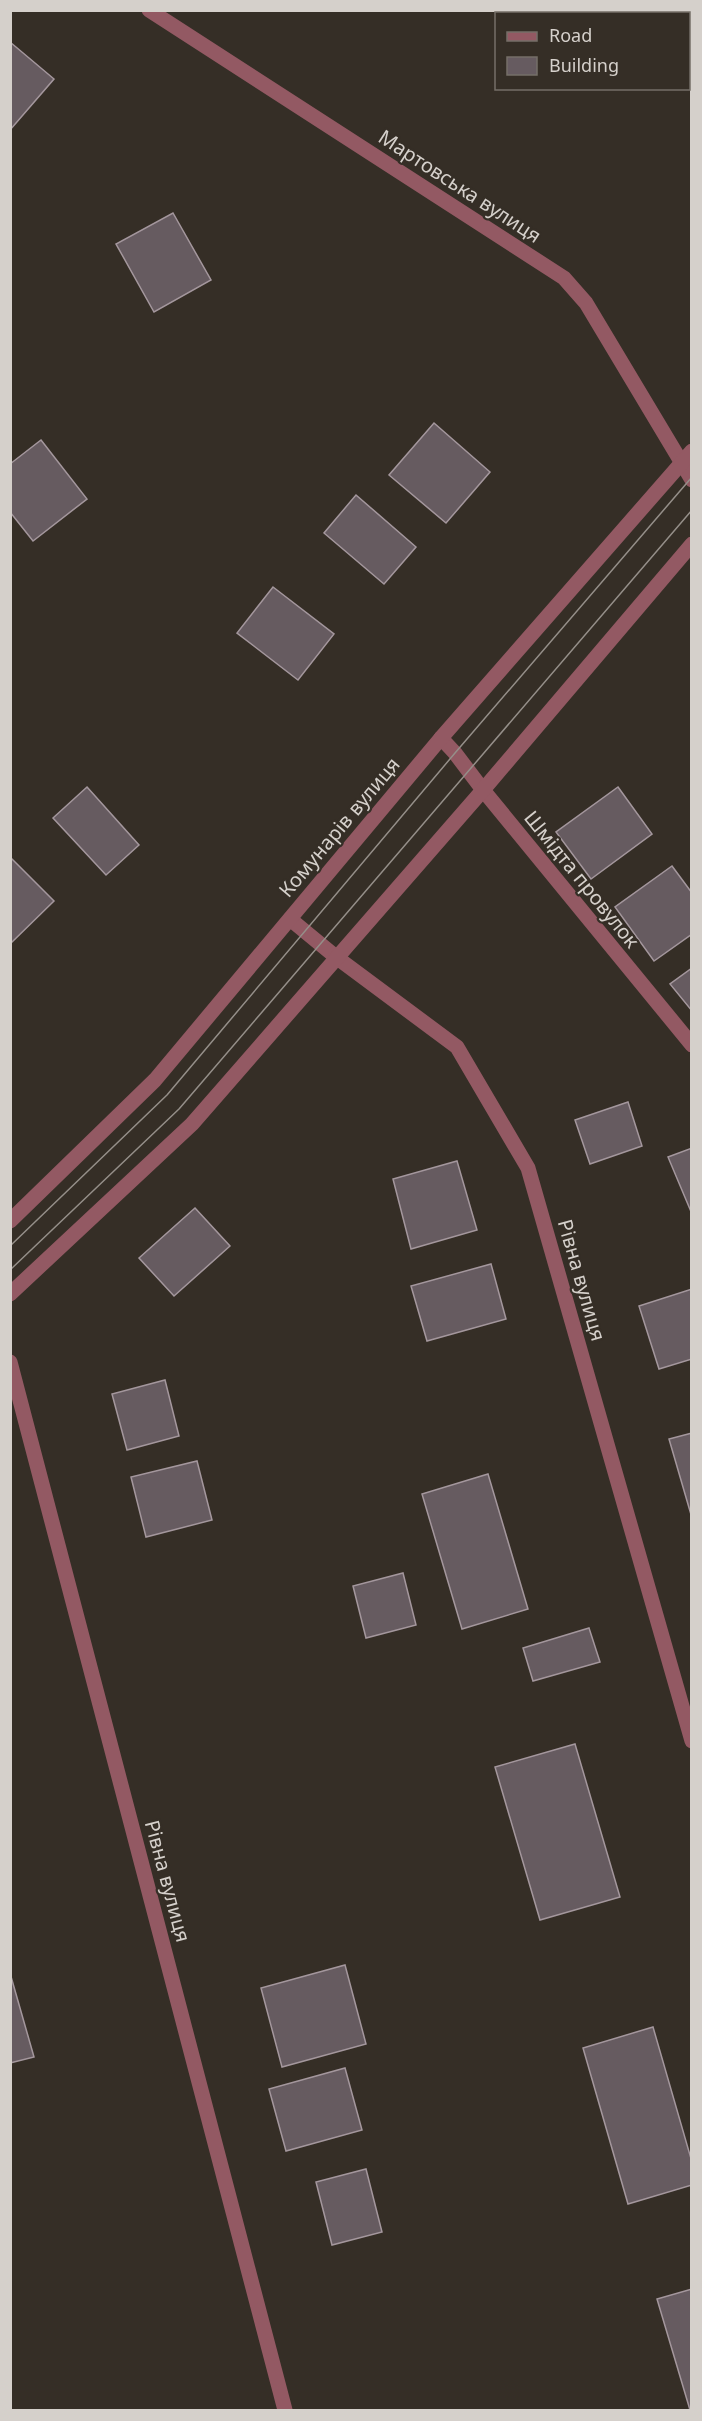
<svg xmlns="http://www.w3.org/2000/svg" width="702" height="2421" font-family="'Noto Sans',sans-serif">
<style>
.building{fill:#665b60;stroke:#a4979d;stroke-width:1.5}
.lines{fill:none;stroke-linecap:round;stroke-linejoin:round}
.minor{stroke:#935963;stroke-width:15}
.tram{stroke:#958f89;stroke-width:1.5}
.labels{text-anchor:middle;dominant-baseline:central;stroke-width:4.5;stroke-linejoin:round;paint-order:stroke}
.street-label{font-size:20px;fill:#d5d0cb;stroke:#352e26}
</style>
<rect width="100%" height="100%" fill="#352e26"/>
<g class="building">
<polygon points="10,42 54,79 10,130"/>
<polygon points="173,213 211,280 154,312 116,244"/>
<polygon points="434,423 490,472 446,523 389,475"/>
<polygon points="41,440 87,499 33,541 10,512 10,464"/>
<polygon points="356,495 416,547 384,584 324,533"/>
<polygon points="273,587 334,634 298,680 237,633"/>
<polygon points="87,787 139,845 106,875 53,818"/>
<polygon points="618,787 652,834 591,879 556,832"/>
<polygon points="10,857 54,901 10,944"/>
<polygon points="672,866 692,893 692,934 654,961 615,907"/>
<polygon points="692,968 692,1011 670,984"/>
<polygon points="628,1102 642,1146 590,1164 575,1120"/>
<polygon points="692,1148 692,1214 668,1157"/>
<polygon points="457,1161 477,1230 411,1249 393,1179"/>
<polygon points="195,1208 230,1246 174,1296 139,1258"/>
<polygon points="491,1264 506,1319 427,1341 411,1286"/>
<polygon points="692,1289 692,1359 659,1369 639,1306"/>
<polygon points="165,1380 179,1436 127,1450 112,1394"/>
<polygon points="692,1433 692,1518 669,1439"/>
<polygon points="197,1461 212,1520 146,1537 131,1477"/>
<polygon points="488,1474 528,1609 462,1629 422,1494"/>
<polygon points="403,1573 416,1625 366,1638 353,1586"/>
<polygon points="589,1628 600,1662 533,1681 523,1648"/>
<polygon points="575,1744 620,1897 540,1920 495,1767"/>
<polygon points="345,1965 366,2044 282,2067 261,1988"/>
<polygon points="10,1973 34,2057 10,2063"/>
<polygon points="653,2027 692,2162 692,2185 628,2204 583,2048"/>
<polygon points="345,2068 362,2130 286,2151 269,2089"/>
<polygon points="366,2169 382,2232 332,2245 316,2182"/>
<polygon points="692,2289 692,2410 690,2410 657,2299"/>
</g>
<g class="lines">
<g class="minor">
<polyline points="149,10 564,278 586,303 692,480"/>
<polyline points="441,738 455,753 483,790 692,1045"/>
<polyline points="290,919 336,957 457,1047 528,1168 692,1741"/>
<polyline points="10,1221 155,1080 441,738 692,451"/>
<polyline points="10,1294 192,1124 483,790 692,544"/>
<polyline points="10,1362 285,2410"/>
</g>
<g class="tram">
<polyline points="10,1246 167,1095 455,753 692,477"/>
<polyline points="10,1270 179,1109 692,510"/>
</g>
</g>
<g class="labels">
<g class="street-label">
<text transform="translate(460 186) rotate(33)">Мартовська вулиця</text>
<text transform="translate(339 827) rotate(-50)">Комунарів вулиця</text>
<text transform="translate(582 879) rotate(51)">Шмідта провулок</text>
<text transform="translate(582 1280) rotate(74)">Рівна вулиця</text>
<text transform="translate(168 1881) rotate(75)">Рівна вулиця</text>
</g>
</g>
<rect width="702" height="2421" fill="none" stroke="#d5d0cb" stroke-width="24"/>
<rect x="495" y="12" width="195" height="78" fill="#352e26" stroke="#756f68" stroke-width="1.5"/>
<rect x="507" y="32" width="30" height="9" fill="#935963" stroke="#756f68" stroke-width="1.5"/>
<text x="549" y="42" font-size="18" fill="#d5d0cb">Road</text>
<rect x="507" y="57" width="30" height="18" fill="#665b60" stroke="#756f68" stroke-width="1.5"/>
<text x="549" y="72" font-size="18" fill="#d5d0cb">Building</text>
</svg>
